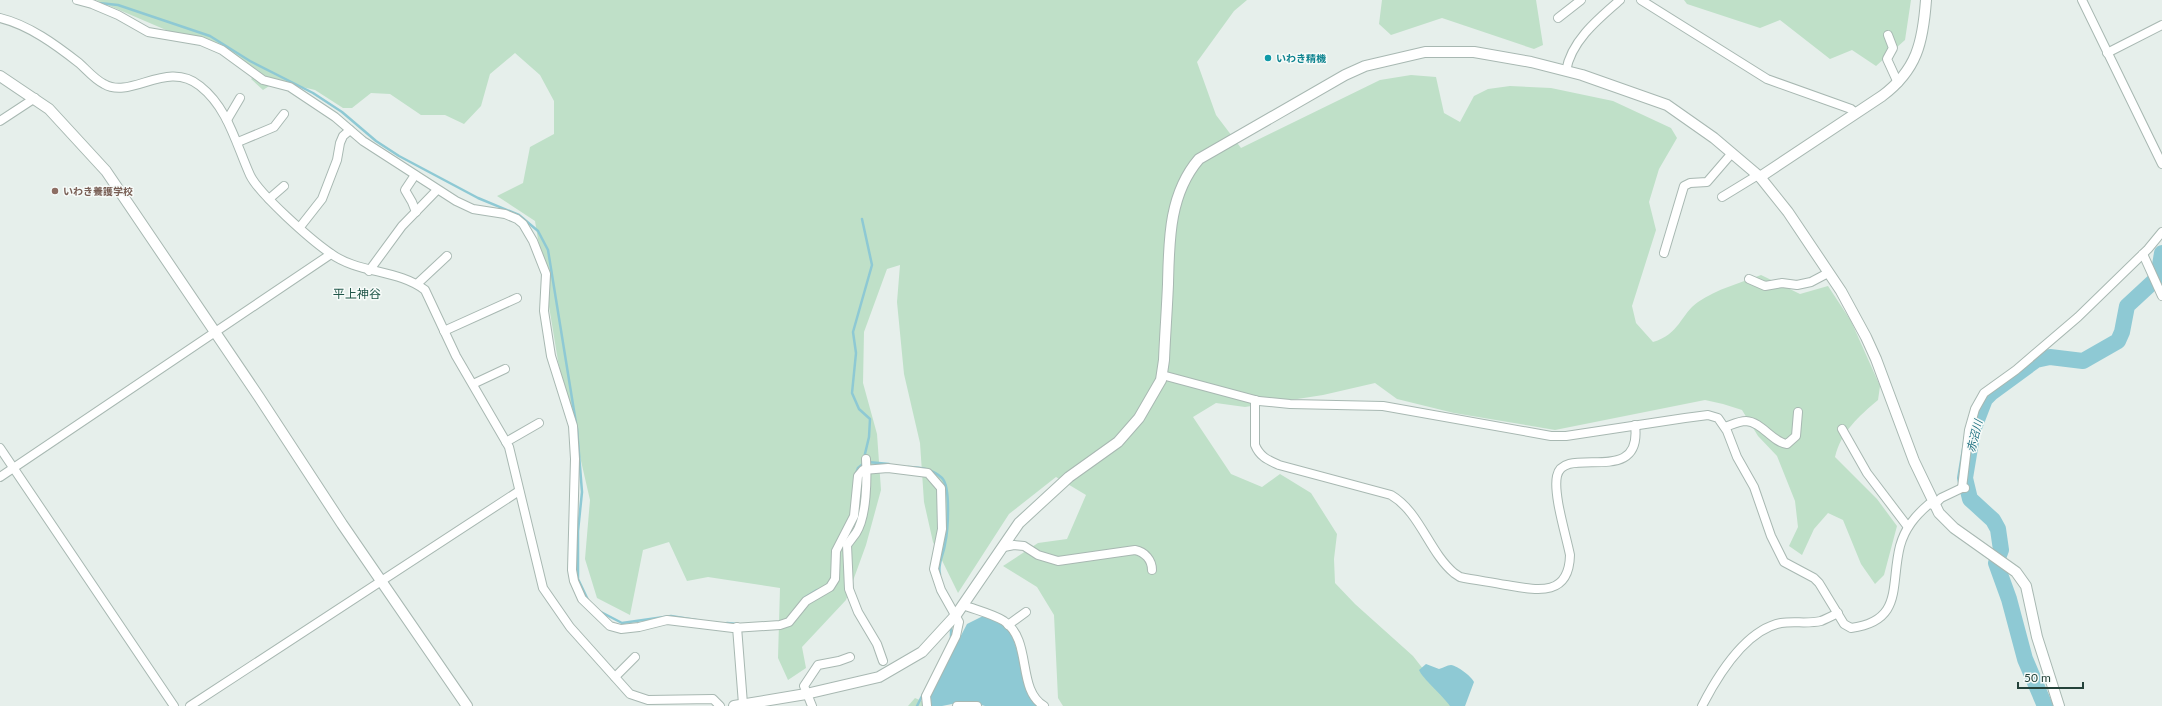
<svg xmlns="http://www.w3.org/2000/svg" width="2162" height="706" font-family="Lato,'Noto Sans JP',sans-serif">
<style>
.green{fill:#bfe0c8}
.water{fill:#8ec9d4}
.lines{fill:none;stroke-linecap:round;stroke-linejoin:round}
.stream{stroke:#8ec9d4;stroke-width:2.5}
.river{stroke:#8ec9d4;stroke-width:16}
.minor-casing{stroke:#a8b8b2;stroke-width:10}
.tertiary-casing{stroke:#a8b8b2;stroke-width:12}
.minor{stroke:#fff;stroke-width:8}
.tertiary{stroke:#fff;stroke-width:10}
.culture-dot{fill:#0f9aa8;stroke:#f7fbf9;stroke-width:1.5}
.education-dot{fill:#8d6e63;stroke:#f7fbf9;stroke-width:1.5}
.labels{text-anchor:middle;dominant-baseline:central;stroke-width:3;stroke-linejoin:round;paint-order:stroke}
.culture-label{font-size:10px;font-weight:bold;fill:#0d838f;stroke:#f7fbf9;text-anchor:start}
.education-label{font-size:10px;font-weight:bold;fill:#785e54;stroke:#f7fbf9;text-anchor:start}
.water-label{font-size:11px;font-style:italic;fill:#1c6f80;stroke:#f7fbf9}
.quarter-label{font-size:12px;fill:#1f5548;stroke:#f7fbf9}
</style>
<rect width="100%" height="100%" fill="#e6efeb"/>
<g class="green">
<path d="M96,0H1247L1234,11L1197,62L1216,115L1241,148L1380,80L1411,75L1436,77L1444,113L1460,122L1474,96L1488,89L1510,86L1551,88L1613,101L1671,128L1677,138L1659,169L1649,202L1656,230L1632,306L1636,323L1653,342C1680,334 1680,315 1698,302C1717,289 1740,283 1761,275L1800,294L1828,286L1851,321L1880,386L1878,400C1859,416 1841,432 1835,457L1877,499L1897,526L1884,575L1875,584L1861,564L1843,520L1828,513L1814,529L1802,555L1789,546L1798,527L1795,501L1777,456L1758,436L1742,410L1723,404L1705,400L1555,430L1454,413L1397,399L1375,383L1323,395L1245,407L1216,403L1193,417L1231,474L1262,487L1280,474L1311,493L1337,534L1334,559L1335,583L1355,604L1413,656L1452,706H1063L1058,698L1054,615L1037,587L1003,566L1038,543L1067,539L1086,495L1056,477L1009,514L958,593L933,542L924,502L920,443L904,374L897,302L900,265L887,269L864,332L863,383L877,434L881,490L866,545L846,600L802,647L806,668L788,680L778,658L780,588L708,577L687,581L669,542L643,550L630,615L597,598L585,559L590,500L558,361L535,221L497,196L523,183L530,147L554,134V101L540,75L515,53L490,74L481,106L464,124L445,115H421L390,94L371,93L352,108H343L315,90L277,81L263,90L251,79L259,71L236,56L166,30Z"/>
<polygon points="1382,0 1536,0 1543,45 1534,49 1442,18 1391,35 1379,24"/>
<polygon points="1684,0 1911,0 1905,40 1876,66 1852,50 1830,59 1780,20 1760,28 1687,4"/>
<polygon points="915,698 933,706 908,706"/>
</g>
<g class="water">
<polygon points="983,616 1002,624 1012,634 1032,701 1038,706 985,706 967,701 942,706 930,706 929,697 967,624"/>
<path d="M1426,664L1439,669C1443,668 1447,665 1451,665C1458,666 1471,676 1474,682L1465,706H1450C1443,696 1422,678 1419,670Z"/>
</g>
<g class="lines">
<g class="stream">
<polyline points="99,3 118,5 210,36 250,61 313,93 342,112 376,141 399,156 478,198 519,215 538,231 548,250 576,423"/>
<polyline points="862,219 872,265 853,332 856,353 852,393 859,409 870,419 869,437 864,458"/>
<polyline points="577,428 582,492 578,531 578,579 588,600"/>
<polyline points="868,462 889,464"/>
<path d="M908,467C920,467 933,469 942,478C951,487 948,531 945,544C944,554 937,564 940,574"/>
<polyline points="855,476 858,468 864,463"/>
<polyline points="804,598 817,590"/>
<polyline points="599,611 622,623 671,616 702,621"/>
<polyline points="727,623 738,624"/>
<polyline points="951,639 951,624"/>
<polyline points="917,706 923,694"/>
</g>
<polyline class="river" points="2045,706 2025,659 2009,599 1996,563 2001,550 1998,529 1993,520 1970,499 1965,478 1973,430 1985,399 1991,393 2036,360 2050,357 2083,361 2118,341 2122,332 2127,306 2154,281 2159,271 2162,253"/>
<defs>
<g id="minor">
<polyline points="77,0 92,4 118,15 148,32 201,41 222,50 263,80 290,87 335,117 363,141 456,201 473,209 505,214 517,219 523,224 533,241 546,274 544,311 551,356 573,426 575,459 572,570 574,581 582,599 610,626 621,629 639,627 667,620 733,628 780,625 789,622 806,601 830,587 835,579 836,551 854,516 858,476 863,470 888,468 928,473 941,488 942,529 934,569 941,590 959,622 956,636 926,696 927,706"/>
<polyline points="1641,0 1767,79 1851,109 1856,113"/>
<polyline points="2082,0 2162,164"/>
<path d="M0,18C29,25 56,45 79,63C87,70 94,79 104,84C131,100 167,59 200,86C228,108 236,144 250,175C259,194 311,240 330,253C358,274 398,269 425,290L456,356L509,447L543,588L570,627L630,694L648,700L713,699L720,706"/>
<polyline points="1558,18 1581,0"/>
<polyline points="1888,35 1893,48 1887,59 1898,83"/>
<polyline points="2107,53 2162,25"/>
<path d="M1566,71C1571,41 1598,19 1620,0"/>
<polyline points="227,120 240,98"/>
<polyline points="0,121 35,98"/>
<polyline points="238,142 274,127 284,114"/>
<polyline points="415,175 405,190 412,202 416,212"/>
<polyline points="1722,197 1758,175"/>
<polyline points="269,199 284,186"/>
<polyline points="300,227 322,199 337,160 340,143 343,136 350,130"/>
<polyline points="1664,253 1684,186 1690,183 1707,182 1732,153"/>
<polyline points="2143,254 2162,296"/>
<polyline points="369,271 402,226 437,190"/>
<polyline points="1749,279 1765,286 1782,283 1797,285 1811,282 1828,273"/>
<polyline points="417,284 447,256"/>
<polyline points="444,331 517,298"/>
<path d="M1162,375L1259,401L1290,404L1383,406L1551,436H1566L1685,418L1708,415L1718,418L1727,431L1737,457L1754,487L1771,536L1784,562L1814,578L1819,583L1844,624L1851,628C1904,621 1890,585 1900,546C1905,528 1915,516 1929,504L1934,505L1941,498L1962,488H1965"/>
<polyline points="473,384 505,369"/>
<path d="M1255,400V445C1260,457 1268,460 1279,465L1391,495C1420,512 1429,552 1454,573L1460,577C1475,580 1490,582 1506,585C1536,590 1569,598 1570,555C1566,535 1553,494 1557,476C1564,443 1643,489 1635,425"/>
<path d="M1725,427C1731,425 1739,421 1746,421C1762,422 1772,442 1787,444L1796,436L1798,412"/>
<polyline points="1842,429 1867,473 1908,527"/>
<polyline points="506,442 539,423"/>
<polyline points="0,448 174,706"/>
<path d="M866,459C867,478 867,516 856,533C853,537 850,541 847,545L849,589L858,612L877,644L883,661"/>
<polyline points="0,477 331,254"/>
<polyline points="1962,488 1969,430 1975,409 1984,393 2016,370 2078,317 2148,249 2162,232"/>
<path d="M1004,547L1014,545L1024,546L1038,555L1058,561L1135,550C1145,552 1152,560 1152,570"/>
<path d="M963,605C976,610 993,614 1004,621C1033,641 1016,689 1044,706"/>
<polyline points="1008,625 1026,612"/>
<polyline points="737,627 743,704"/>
<polyline points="615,677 635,657"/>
<polyline points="190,706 519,491"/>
<polyline points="812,706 804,686 818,665 839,661 850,657"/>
<polyline points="957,706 977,706"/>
<path d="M1702,706C1717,677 1745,630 1781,623C1794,621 1808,624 1821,621C1826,619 1832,616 1838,613"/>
</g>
<g id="tertiary">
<polyline points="0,76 49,109 106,171 259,397 342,524 467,706"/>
<path d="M1760,177L1882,96C1917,70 1923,42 1926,0"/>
<path d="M734,706L806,694L879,677L922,652L956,615L1019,523L1069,477L1118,442L1139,418L1161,380L1164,360C1165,335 1167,309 1168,284C1169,240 1169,194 1199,159L1345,75L1365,66L1425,52H1474L1531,62L1582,75L1667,105L1714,138L1760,177L1788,212L1841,291L1866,337L1876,359L1914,461L1939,513L1954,528L2016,572L2026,586L2037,637L2059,706"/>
</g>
</defs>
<use href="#minor" class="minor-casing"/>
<use href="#tertiary" class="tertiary-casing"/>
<use href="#minor" class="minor"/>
<use href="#tertiary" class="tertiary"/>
</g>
<circle class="culture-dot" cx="1268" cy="58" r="4"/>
<circle class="education-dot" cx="55" cy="191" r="4"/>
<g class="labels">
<g class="culture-label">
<text x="1276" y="58">いわき精機</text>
</g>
<g class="education-label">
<text x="63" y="191">いわき養護学校</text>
</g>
<g class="water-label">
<text transform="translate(1974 436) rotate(-76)">赤沼川</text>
</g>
<g class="quarter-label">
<text x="357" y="293">平上神谷</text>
</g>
</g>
<path d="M2018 682v6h65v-6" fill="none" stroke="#24423a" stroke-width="2"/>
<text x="2024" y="682" font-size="12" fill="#24423a" stroke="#f7fbf9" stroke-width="3" paint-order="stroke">50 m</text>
</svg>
